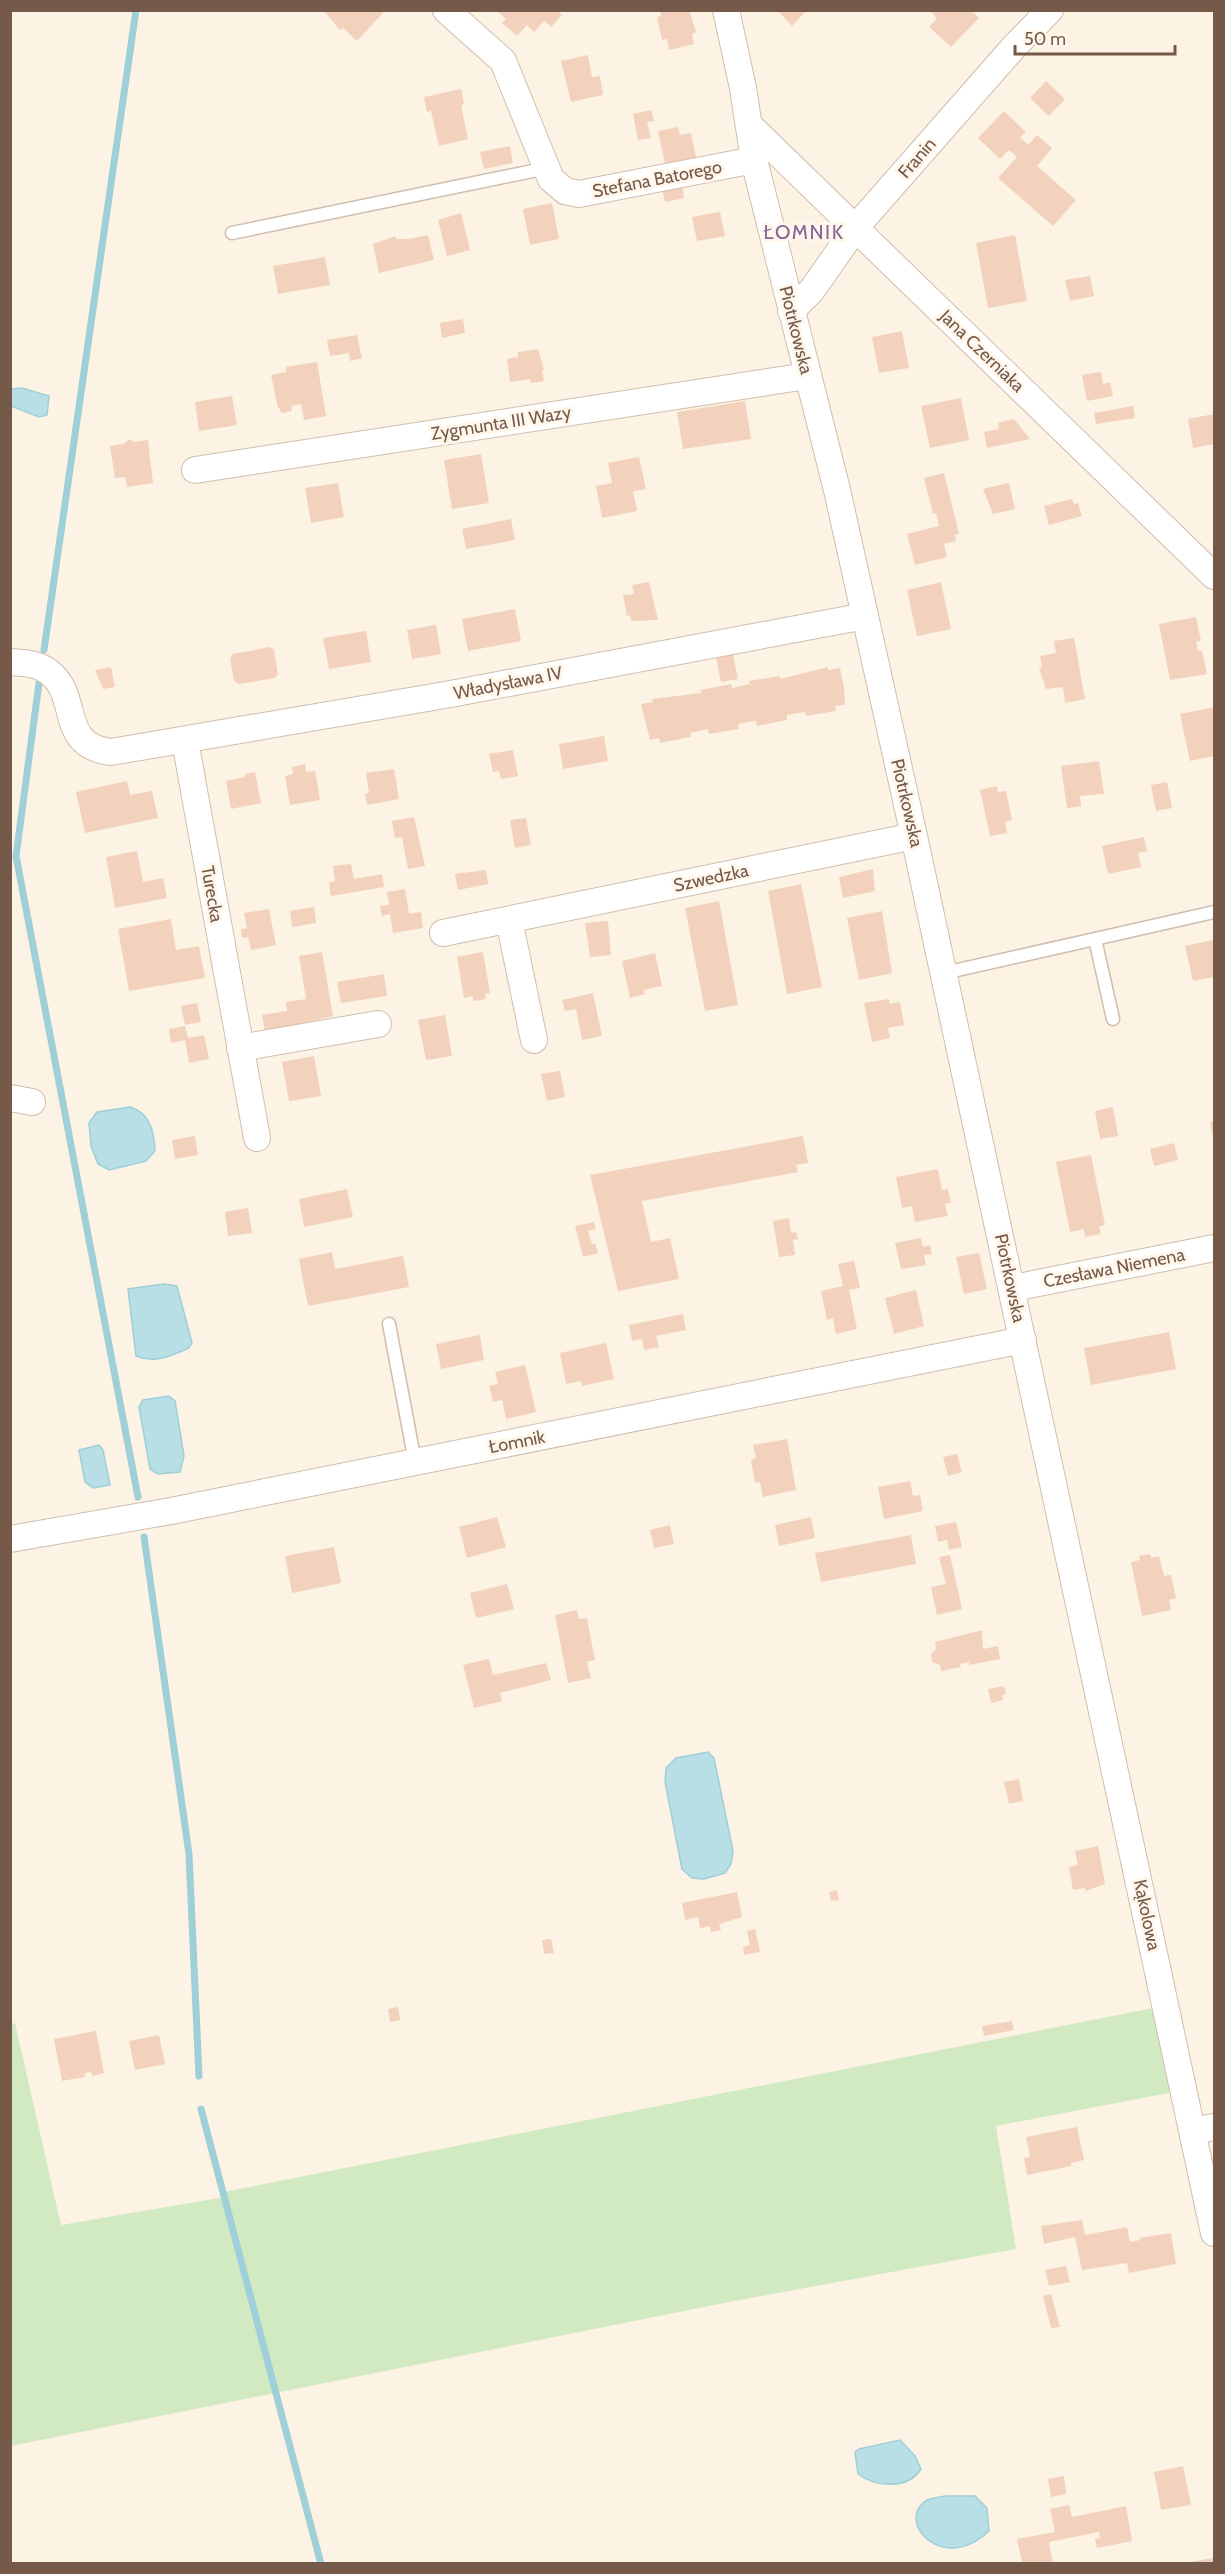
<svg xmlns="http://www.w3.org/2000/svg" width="1225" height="2574" font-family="Cabin,sans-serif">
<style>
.green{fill:#d2eac2}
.water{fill:#b8dfe6;stroke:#9fcfd8;stroke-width:1.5}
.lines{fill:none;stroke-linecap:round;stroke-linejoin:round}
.stream{stroke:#9fcfd8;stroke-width:7}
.building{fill:#f2d2bc}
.service-casing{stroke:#d0bdad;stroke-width:15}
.minor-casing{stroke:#d0bdad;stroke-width:28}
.service{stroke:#fff;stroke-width:12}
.minor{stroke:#fff;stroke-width:26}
.labels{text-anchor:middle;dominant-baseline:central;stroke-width:6;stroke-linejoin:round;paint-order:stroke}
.street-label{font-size:18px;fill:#755949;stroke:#fff7eb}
.neighbourhood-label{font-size:20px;letter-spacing:1.5px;fill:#886599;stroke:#fff7eb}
</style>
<rect width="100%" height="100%" fill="#fcf3e4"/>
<polygon class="green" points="1158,2007 1174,2092 996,2126 1016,2249 724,2303 11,2446 11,2024 15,2023 61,2225 225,2197 224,2192"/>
<g class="water">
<polygon points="22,388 49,396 47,415 39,417 11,406 11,389"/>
<path d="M130,1107C150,1113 154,1131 155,1151L146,1161L109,1170L98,1164L91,1146L89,1123L97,1112Z"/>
<path d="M164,1284L177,1286L192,1343L189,1348C170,1356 156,1364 136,1356L128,1289Z"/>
<polygon points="169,1396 175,1401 184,1456 180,1472 158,1474 150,1469 139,1407 143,1400"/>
<polygon points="99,1445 103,1450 110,1485 93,1488 85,1482 79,1450"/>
<polygon points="708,1752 714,1758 733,1851 731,1864 725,1873 704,1879 692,1878 682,1869 665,1782 666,1768 676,1758"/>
<path d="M900,2440L915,2456L921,2469C908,2490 875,2487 858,2474L855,2452L859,2449Z"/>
<path d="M946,2496H975L987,2508L989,2531C944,2574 897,2524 924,2502C929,2498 939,2497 946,2496Z"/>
</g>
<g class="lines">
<g class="stream">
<polyline points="44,650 136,10"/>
<polyline points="39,683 16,856 138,1497"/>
<polyline points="144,1537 189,1854 199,2076"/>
<polyline points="201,2109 321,2564"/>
</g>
</g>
<g class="building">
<polygon points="323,10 381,10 383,13 357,41 343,28 340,30"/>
<polygon points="496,10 557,10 562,15 551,27 544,21 534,32 527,25 517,36 502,23 506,19"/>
<polygon points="660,10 689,10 696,32 692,34 694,44 669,50 667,39 662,40 657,17 661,16"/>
<polygon points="777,10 807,10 792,26"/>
<polygon points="932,10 971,10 979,18 951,47 929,27 937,18 931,12"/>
<polygon points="588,55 592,77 600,76 603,95 571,102 561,61"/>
<polygon points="1046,81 1065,99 1049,116 1030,98"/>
<polygon points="461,89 464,104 461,105 468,139 439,146 431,111 427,112 424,97"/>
<polygon points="651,110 654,121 647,122 651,138 638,140 633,114"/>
<polygon points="1004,111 1026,132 1020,137 1028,145 1037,135 1052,148 1037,166 1076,200 1053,226 998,178 1017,157 1009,150 1000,159 978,138"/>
<polygon points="678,127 680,135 691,133 696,157 665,164 658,131"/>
<polygon points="510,146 513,163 484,169 480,152"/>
<polygon points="682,185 684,198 665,202 662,189"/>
<polygon points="552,203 559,239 530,245 523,209"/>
<polygon points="720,212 725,236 697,241 692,217"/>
<polygon points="461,213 470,250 447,256 438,220"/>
<polygon points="428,235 434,260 379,273 373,244 396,236 396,239 409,239"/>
<polygon points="1015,235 1027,301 988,308 976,243"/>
<polygon points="325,257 330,285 278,294 273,266"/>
<polygon points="1090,276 1094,296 1070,301 1065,280"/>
<polygon points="463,319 465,333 442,338 440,323"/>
<polygon points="902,331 909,368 879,373 872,337"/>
<polygon points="357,335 362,358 350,361 349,353 330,356 327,340"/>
<polygon points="538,349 544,370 542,370 544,381 531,383 530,379 510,382 507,359 518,357 518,352"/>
<polygon points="317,362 326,416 304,420 301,404 291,406 292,411 281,413 280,408 278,408 271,375 286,372 286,367"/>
<polygon points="1101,372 1103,384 1110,382 1113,396 1087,401 1082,375"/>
<polygon points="232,396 237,425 199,431 195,402"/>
<polygon points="961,398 969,440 930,448 921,406"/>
<polygon points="745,401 751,439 683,449 677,412"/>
<polygon points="1133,406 1135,418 1096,424 1094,413"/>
<polygon points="1214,414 1214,444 1193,448 1188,419"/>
<polygon points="1014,419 1030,439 987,448 984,432 999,429 998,423"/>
<polygon points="130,439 134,442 148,440 153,483 127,487 125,477 115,478 110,446 123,444"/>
<polygon points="481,454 489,503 452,509 444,460"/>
<polygon points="639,457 646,489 633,491 637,511 602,518 596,486 612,483 608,463"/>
<polygon points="944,473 959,534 955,534 956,541 944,544 947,557 915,565 907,534 939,526 936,513 933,514 924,478"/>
<polygon points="338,483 344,517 311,523 305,488"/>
<polygon points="1009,483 1015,509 993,514 983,489"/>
<polygon points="1072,499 1074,504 1078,503 1082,516 1049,525 1044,506"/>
<polygon points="511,519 515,540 466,549 462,529"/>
<polygon points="649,582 658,620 631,621 630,615 627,616 623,595 634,594 632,585"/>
<polygon points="941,582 951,629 917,636 907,590"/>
<polygon points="515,609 521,641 468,651 462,619"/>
<polygon points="1196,617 1201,641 1196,642 1198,651 1202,651 1207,674 1170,680 1159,624"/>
<polygon points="436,625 441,654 412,659 407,630"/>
<polygon points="366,631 371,662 329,669 323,638"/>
<polygon points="1074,638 1085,699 1065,703 1063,687 1046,689 1039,668 1042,667 1040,656 1056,653 1054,641"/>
<polygon points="270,647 274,650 278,674 275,678 239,684 234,681 230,658 233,654"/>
<polygon points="733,654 738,679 721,682 716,657"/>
<polygon points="111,667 115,687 103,689 95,670"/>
<polygon points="828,667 828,670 840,668 844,688 845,705 835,706 836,711 806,716 805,712 787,715 787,720 757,726 756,721 738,724 739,729 709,734 708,729 690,733 691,737 660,743 659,738 650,740 641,704 653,702 652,699 701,693 701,690 731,684 732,688 750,684 749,681 780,676 780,679"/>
<polygon points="1214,707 1214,756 1190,761 1180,714"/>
<polygon points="604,736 608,761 563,769 559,744"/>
<polygon points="513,750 518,776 501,779 499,771 493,772 489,754"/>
<polygon points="1099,761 1104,794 1080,796 1081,806 1067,808 1061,766"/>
<polygon points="305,764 306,772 315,771 320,800 290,805 285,776 293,774 292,767"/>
<polygon points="394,769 399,799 367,805 365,794 369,793 366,773"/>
<polygon points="255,772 261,803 231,809 226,781 245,777 245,774"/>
<polygon points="127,781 130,795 152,791 158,818 85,833 76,792"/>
<polygon points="1167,782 1172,808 1156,811 1151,785"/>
<polygon points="997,786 998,792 1006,791 1012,820 1005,822 1007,833 990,836 980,790"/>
<polygon points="414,817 425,866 408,869 402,837 395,838 392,821"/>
<polygon points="526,818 531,845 515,848 510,820"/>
<polygon points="1144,837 1147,851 1138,853 1141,867 1108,874 1102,846"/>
<polygon points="137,851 143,882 163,878 167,898 115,908 106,857"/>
<polygon points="351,864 354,879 382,874 384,887 331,896 329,883 335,881 333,866"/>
<polygon points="873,869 875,891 843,898 839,877"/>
<polygon points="486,870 488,884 458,890 455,874"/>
<polygon points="801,884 822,987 787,994 768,891"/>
<polygon points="405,889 409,914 421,912 423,928 393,933 390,914 382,916 380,906 389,905 387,892"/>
<polygon points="719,901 738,1005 705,1011 685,908"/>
<polygon points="314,907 316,923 292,927 290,911"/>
<polygon points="269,909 276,945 251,950 248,937 242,938 241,929 247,928 244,913"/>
<polygon points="882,911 892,973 859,980 847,918"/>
<polygon points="171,919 176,950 199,946 205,978 129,991 118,929"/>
<polygon points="608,921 611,955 590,957 585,923"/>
<polygon points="1213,940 1214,977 1193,981 1185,946"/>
<polygon points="322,952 333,1016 265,1032 262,1015 287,1011 286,1002 306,999 299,956"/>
<polygon points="483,952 490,993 485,994 486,999 473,1001 473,996 464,998 457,957"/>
<polygon points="655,953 662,986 644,990 645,994 630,998 622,961"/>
<polygon points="384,974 387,996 341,1003 337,982"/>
<polygon points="593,993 602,1036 582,1040 576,1009 565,1011 562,1000"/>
<polygon points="889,999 890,1004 900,1002 904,1025 888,1028 890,1038 872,1042 864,1003"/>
<polygon points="197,1003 201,1022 185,1025 181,1006"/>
<polygon points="445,1015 452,1056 426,1060 418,1020"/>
<polygon points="185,1026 188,1038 204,1035 209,1059 189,1063 185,1040 171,1043 169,1029"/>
<polygon points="314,1056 321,1096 289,1101 282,1062"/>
<polygon points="560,1071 565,1097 547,1101 541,1074"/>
<polygon points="1113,1107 1118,1136 1100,1139 1095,1111"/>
<polygon points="1214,1121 1214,1137 1213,1137 1210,1122"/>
<polygon points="195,1136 198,1155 175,1159 172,1140"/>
<polygon points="803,1136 808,1163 796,1165 798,1172 642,1201 651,1242 670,1238 679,1279 618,1291 590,1175"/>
<polygon points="1174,1143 1178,1160 1154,1166 1150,1149"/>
<polygon points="1091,1155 1105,1225 1099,1227 1101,1234 1085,1237 1084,1229 1070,1232 1056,1162"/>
<polygon points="938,1169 942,1190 948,1189 951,1203 945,1204 948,1216 915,1222 912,1206 902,1208 896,1177"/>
<polygon points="347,1189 353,1217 304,1227 299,1199"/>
<polygon points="248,1208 252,1233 228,1236 225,1212"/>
<polygon points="789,1218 791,1233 796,1232 798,1239 793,1240 795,1255 779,1257 773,1221"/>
<polygon points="594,1222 596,1229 588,1231 592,1244 595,1243 598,1253 583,1257 575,1226"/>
<polygon points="921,1238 923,1247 930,1245 932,1254 924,1255 926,1265 901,1269 895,1243"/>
<polygon points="332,1252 335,1269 403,1256 409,1287 308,1306 299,1259"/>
<polygon points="979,1253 987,1289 964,1294 956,1257"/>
<polygon points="854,1261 860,1288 849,1290 857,1329 836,1334 833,1318 827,1320 821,1291 843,1286 838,1264"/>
<polygon points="916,1290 924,1326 894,1334 885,1298"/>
<polygon points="683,1314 686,1330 656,1336 659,1347 644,1350 642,1339 632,1341 629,1325"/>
<polygon points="1169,1332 1176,1369 1091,1385 1084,1348"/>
<polygon points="480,1335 484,1360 441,1369 436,1344"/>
<polygon points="606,1343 614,1379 582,1386 581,1381 566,1384 560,1353"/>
<polygon points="525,1365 536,1412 506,1419 502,1400 493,1402 489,1386 498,1384 495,1372"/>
<polygon points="787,1439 796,1490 763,1497 760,1482 755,1483 751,1460 756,1458 753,1445"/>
<polygon points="957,1454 962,1472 948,1476 943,1457"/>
<polygon points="910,1481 913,1496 920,1495 923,1511 884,1519 878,1487"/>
<polygon points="497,1517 506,1547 467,1558 459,1527"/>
<polygon points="811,1517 815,1538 779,1546 775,1525"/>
<polygon points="956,1522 962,1547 949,1550 947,1540 938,1542 935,1526"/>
<polygon points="670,1525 674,1544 654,1548 650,1530"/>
<polygon points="911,1535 916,1564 821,1582 815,1553"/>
<polygon points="334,1547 341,1583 292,1593 285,1556"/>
<polygon points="1150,1554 1151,1558 1159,1556 1164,1576 1171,1575 1176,1598 1169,1600 1171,1610 1142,1616 1131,1562 1140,1560 1139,1556"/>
<polygon points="950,1555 962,1609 937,1615 931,1587 946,1584 939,1557"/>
<polygon points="507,1584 514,1609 476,1618 470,1593"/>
<polygon points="577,1610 579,1619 587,1618 595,1660 587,1662 591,1678 568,1683 555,1615"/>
<polygon points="982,1630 983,1649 998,1646 1000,1659 969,1665 969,1662 960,1664 961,1667 941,1671 940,1665 932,1662 931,1654 936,1649 935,1642"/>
<polygon points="489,1659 493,1675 546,1663 551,1680 500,1693 502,1701 474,1708 463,1665"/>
<polygon points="1004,1686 1006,1694 1002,1695 1003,1700 991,1703 988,1689"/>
<polygon points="1019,1779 1023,1801 1009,1804 1004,1782"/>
<polygon points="1098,1846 1105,1884 1086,1891 1085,1888 1073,1890 1069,1867 1078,1865 1075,1851"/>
<polygon points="837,1890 839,1900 831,1901 829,1892"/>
<polygon points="737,1892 742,1917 719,1924 721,1930 711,1932 710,1926 700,1928 698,1917 685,1920 682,1903"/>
<polygon points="755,1929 760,1952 744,1955 743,1947 750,1945 747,1931"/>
<polygon points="551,1939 554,1953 544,1954 542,1940"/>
<polygon points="398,2007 400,2020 390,2022 388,2009"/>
<polygon points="1012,2021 1014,2030 984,2036 982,2026"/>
<polygon points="96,2031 104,2073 92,2076 91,2072 85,2073 85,2077 62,2081 54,2039"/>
<polygon points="159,2035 165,2064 135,2070 129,2041"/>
<polygon points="1077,2127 1084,2160 1071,2163 1071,2166 1027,2175 1024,2158 1030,2157 1026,2137"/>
<polygon points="1082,2220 1085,2235 1127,2227 1130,2242 1140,2240 1140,2238 1171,2233 1176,2264 1129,2273 1127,2263 1082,2270 1075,2237 1044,2244 1041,2226"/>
<polygon points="1066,2266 1070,2282 1049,2286 1045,2270"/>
<polygon points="1051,2294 1060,2327 1051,2328 1043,2296"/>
<polygon points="1183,2466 1191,2505 1161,2510 1154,2472"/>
<polygon points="1064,2476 1066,2494 1051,2497 1048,2479"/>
<polygon points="1069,2505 1072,2517 1126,2506 1132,2541 1097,2548 1095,2539 1100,2538 1099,2532 1049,2542 1053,2564 1022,2562 1017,2539 1055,2532 1050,2509"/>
<polygon points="1214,2558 1214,2564 1189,2564 1189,2562"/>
</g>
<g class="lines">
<defs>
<g id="service">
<polyline points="232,233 547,168"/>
<polyline points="1095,939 1214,912"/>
<polyline points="944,973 1095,939 1113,1019"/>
<polyline points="389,1324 415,1462"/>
</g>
<g id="minor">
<polyline points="446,10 503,61 551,179 565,191 579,194 754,160"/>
<polyline points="726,10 743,88 754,160 837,490 914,836 1214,2233"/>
<polyline points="749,125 1214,576"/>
<polyline points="791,311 812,290 856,227 1013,48 1050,10"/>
<polyline points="195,470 807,376"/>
<path d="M10,662C24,663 39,663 50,673C81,698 57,745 111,752L445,695L865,616"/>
<polyline points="185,741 257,1138"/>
<polyline points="509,920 534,1040"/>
<polyline points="443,933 914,836"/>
<polyline points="240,1048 378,1024"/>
<polyline points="10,1098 32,1102"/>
<polyline points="1013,1288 1214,1248"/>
<polyline points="10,1539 171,1511 1023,1340"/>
<polyline points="1193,2131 1214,2127"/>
</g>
</defs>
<use href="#service" class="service-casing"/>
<use href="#minor" class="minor-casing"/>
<use href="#service" class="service"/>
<use href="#minor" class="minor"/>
</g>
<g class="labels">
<g class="street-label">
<text transform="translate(917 158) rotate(-49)">Franin</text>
<text transform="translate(657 179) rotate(-11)">Stefana Batorego</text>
<text transform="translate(796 330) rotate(76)">Piotrkowska</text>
<text transform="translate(982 351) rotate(44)">Jana Czerniaka</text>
<text transform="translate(501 423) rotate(-9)">Zygmunta III Wazy</text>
<text transform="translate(508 683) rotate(-11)">Władysława IV</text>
<text transform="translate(907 803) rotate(77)">Piotrkowska</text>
<text transform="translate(711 878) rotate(-12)">Szwedzka</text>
<text transform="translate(212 894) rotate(80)">Turecka</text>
<text transform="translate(1114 1268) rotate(-11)">Czesława Niemena</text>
<text transform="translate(1010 1278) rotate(78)">Piotrkowska</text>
<text transform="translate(517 1442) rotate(-11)">Łomnik</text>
<text transform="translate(1147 1915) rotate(78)">Kąkolowa</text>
</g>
<g class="neighbourhood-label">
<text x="804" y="232">ŁOMNIK</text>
</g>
</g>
<rect width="1225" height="2574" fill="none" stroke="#755949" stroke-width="24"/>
<path d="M1015 45v9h160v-9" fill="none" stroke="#755949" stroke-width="3"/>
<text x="1024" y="45" font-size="18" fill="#755949" stroke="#fff7eb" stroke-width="4.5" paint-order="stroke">50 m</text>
</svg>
